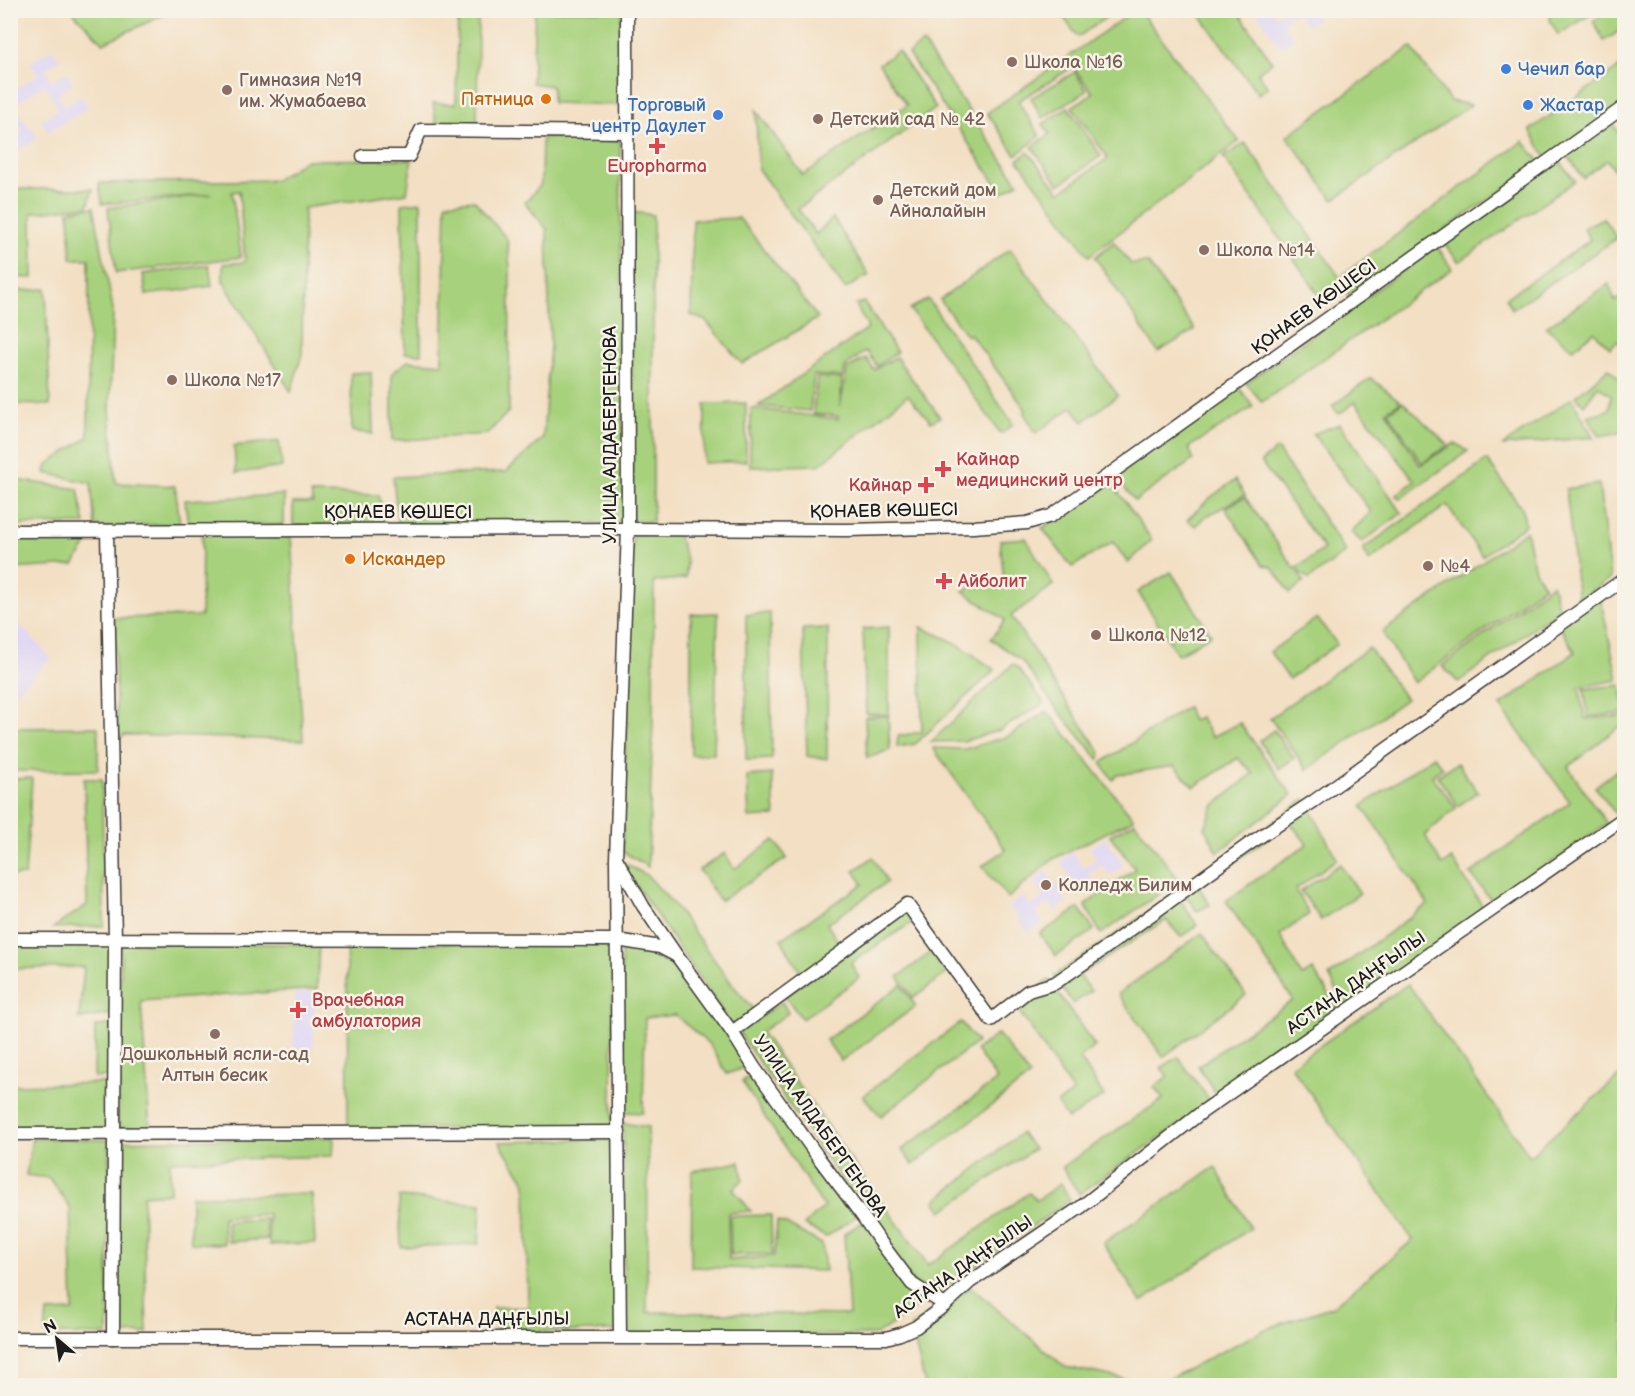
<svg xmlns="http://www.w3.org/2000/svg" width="1635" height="1396" font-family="'Balsamiq Sans',sans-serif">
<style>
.built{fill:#ded5f5}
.green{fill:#a7d17c;stroke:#62764c;stroke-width:1.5}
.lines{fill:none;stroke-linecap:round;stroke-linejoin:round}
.minor-casing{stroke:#3c3935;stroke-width:15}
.minor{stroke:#fff;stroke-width:12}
.education-dot{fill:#8d6e63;stroke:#f7f3e8;stroke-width:2}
.shop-dot{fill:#3f7fe0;stroke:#f7f3e8;stroke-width:2}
.food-dot{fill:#e8710a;stroke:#f7f3e8;stroke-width:2}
.health-dot{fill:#e0444e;stroke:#f7f3e8;stroke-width:2}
.labels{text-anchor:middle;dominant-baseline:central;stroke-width:5;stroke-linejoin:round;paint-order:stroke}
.education-label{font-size:18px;fill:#785e54;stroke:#f7f3e8;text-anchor:start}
.shop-label{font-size:18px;fill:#366cbe;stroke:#f7f3e8;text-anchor:start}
.food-label{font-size:18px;fill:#c56008;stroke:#f7f3e8;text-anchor:end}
.health-label{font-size:18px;fill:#be3a42;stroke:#f7f3e8;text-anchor:start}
.street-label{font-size:18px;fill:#1c1c1c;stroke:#f7f3e8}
</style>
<rect width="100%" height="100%" fill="#f7f3e8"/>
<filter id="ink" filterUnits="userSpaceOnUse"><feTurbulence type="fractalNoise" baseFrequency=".0167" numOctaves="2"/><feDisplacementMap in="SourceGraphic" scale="12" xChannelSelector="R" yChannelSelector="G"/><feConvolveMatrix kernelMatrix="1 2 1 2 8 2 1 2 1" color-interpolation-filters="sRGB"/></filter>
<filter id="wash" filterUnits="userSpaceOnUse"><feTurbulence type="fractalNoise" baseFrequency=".008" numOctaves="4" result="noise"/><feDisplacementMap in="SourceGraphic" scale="24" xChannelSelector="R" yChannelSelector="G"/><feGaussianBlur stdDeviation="1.35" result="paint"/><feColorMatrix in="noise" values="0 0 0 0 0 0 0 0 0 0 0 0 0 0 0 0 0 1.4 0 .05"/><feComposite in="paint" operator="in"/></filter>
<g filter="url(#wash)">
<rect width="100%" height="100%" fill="#f3dfc3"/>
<g class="built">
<polygon points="1255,11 1272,11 1276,16 1284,11 1314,11 1319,18 1307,26 1297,12 1283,22 1294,39 1281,47"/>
<polygon points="52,49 59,60 44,70 52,81 66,72 73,84 57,95 64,106 81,96 88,107 48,132 41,120 59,109 45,85 14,104 28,127 30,126 38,138 15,152 11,146 11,138 23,130 16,119 11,122 11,91 38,75 30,62"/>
<polygon points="11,616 51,658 11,698"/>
<polygon points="1105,838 1124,865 1109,875 1102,865 1088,874 1094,883 1081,892 1075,883 1061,893 1067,902 1054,911 1049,903 1036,912 1043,923 1028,933 1009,906 1023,896 1031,906 1044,897 1033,880 1046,871 1057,887 1071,878 1060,861 1072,852 1084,868 1097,859 1090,848"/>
<polygon points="295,992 315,993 313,1049 293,1048"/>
</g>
<g class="green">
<polygon points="1135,10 1140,11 1239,141 1089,256 1018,160 1028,152 1060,192 1108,158 1072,107 1093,93 1073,67 1018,101 1040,136 1016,155 987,113"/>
<polygon points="72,11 172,11 103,43"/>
<polygon points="458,11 467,11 478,21 477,127 436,124 433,103 456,104"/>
<polygon points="535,11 621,11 620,105 552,103 552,86 532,83"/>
<polygon points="1059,11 1115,11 1078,37"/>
<polygon points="1197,11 1238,11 1272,62 1258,73 1268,87 1258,94"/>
<polygon points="1551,11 1551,10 1596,11 1558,35 1550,20"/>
<polygon points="1607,11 1624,11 1624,28 1604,41 1593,21"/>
<polygon points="923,43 1018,183 1002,193 908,54"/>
<polygon points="1411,47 1450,101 1471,105 1333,200 1287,136"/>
<polygon points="898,51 936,108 798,209 816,234 833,218 869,275 845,289 758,169 756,110 803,175 907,105 879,64"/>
<polygon points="1624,64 1624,103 1546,158 1530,130"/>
<polygon points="1075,72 1087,91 1042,118 1031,98"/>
<polygon points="1068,107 1101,156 1059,185 1032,147 1050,134 1043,124"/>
<polygon points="1611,121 1624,140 1624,183 1607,160 1583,178 1566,153"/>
<polygon points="542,137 620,140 624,524 398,525 393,477 506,472 543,438 550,345 547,229 525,203 541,184"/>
<polygon points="1523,141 1541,163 1348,297 1344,274"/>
<polygon points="1245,143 1343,282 1321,298 1223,157"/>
<polygon points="412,159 407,193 304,208 302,354 291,392 223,281 223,264 245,262 239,191 232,192 241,257 116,273 108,208 212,194 102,204 99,183 275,180 306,160"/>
<polygon points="1558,159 1575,181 1459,262 1442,241"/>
<polygon points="11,189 93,189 88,206 32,213 33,278 11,277"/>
<polygon points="474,200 507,239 510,268 509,411 487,434 392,441 392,373 408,361 442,364 446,203"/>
<polygon points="421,202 421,354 405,353 402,204"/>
<polygon points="94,207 113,309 110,410 116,483 175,486 180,524 95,527 91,483 45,473 47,465 88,437 89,259 71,259 69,211"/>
<polygon points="631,212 653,215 653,521 632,521"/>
<polygon points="739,218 818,318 742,364 706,321 691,315 693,220"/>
<polygon points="1603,218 1617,238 1512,309 1506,298 1590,240 1583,228"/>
<polygon points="1114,242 1131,264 1148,263 1195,330 1158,352 1095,257"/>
<polygon points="1437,246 1452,269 1262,402 1246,383"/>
<polygon points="1010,249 1118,395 1083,422 1072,407 1036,433 1024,413 1026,410 970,334 967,336 940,300"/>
<polygon points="209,265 212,286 146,295 143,274"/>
<polygon points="1609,284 1615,301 1624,295 1624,347 1617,341 1610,348 1594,332 1573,349 1546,327"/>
<polygon points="46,289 50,405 11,404 11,291"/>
<polygon points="928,299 1013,424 1001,434 910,309"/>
<polygon points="864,302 897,352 877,366 866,351 845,367 843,377 814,375 810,411 758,406 868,328 856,305"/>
<polygon points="896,357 940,417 931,422 908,395 819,465 750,467 751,408 838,419 838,416 813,414 817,377 842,379 840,407 847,369 866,358 874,370"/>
<polygon points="1609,368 1624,384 1624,432 1599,436 1588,416 1609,410 1611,395 1598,386 1584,405 1576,396"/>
<polygon points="371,372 373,434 352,431 351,373"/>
<polygon points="1371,378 1401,402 1386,411 1420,465 1455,443 1468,451 1400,499 1396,495 1415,481 1355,402 1339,414 1332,406"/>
<polygon points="1238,386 1253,407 1189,447 1193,460 1135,501 1114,475"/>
<polygon points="1572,398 1593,437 1502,446"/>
<polygon points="1403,402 1448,445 1422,463 1388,412"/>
<polygon points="746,403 746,461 704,463 705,404"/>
<polygon points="1340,424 1402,513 1362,542 1351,532 1371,512 1313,434"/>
<polygon points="279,441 282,467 236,473 234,446"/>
<polygon points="1277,449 1346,552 1309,579 1297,570 1304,582 1290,593 1272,567 1263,565 1225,508 1245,497 1295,569 1324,549 1261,462"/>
<polygon points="1487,460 1523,510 1525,525 1482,556 1447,505 1369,561 1363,549"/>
<polygon points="11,479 78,489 85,524 11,525"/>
<polygon points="1235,480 1245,495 1203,518 1196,526 1187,520 1211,497"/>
<polygon points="1112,483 1152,540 1128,563 1113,542 1072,567 1042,528"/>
<polygon points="1599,484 1610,579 1578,600 1566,489"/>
<polygon points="311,494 378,495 385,523 293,526 293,503 313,503"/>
<polygon points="284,495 284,525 188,525 185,500"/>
<polygon points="1526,531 1535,571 1544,586 1414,683 1382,632"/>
<polygon points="677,532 687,562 686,578 654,582 653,719 648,867 622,851 633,534"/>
<polygon points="93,534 74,565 11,569 11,535"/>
<polygon points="202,535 291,537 303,740 125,735 117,739 114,618 201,616"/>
<polygon points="1026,538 1053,585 1011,616 1059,691 1101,753 1099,760 1054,705 1021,660 991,639 1005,620 963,591 979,582 1004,582 1000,540"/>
<polygon points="1171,572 1211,634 1178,655 1138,592"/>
<polygon points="1552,584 1559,610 1458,682 1442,666"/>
<polygon points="1600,597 1618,680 1579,687 1585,719 1624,716 1624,723 1568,767 1607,824 1494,903 1470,874 1570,802 1500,706 1575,652 1557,622"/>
<polygon points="718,613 714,754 691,755 691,614"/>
<polygon points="770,613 772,759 746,760 746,615"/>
<polygon points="1317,618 1337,644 1289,679 1270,652"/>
<polygon points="889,627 889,715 866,714 863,629"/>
<polygon points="921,627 956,643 995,670 915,744 897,747 898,736 922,732"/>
<polygon points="828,628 827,759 807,756 803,629"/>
<polygon points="1369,648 1406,699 1307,770 1270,718"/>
<polygon points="1013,664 1019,669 1044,703 1000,730 964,741 931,742"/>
<polygon points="1621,685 1624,713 1588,717 1584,689"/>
<polygon points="1187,707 1192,721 1200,717 1212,737 1240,723 1292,795 1218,852 1205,828 1213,807 1253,773 1238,758 1194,787 1174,766 1117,775 1113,780 1101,763"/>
<polygon points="1047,711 1134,819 1053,859 1008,898 982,866 1006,850 933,748 965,749 1009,736"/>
<polygon points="888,716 890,750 867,758 865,717"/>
<polygon points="98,727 98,770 11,771 11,728"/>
<polygon points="1274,730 1294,758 1279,769 1259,741"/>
<polygon points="1434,756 1442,768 1432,776 1456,808 1425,835 1442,865 1452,859 1485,910 1346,1007 1329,976 1428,904 1362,806"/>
<polygon points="1457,763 1478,792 1458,806 1437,776"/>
<polygon points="1624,765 1624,812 1618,817 1595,787"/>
<polygon points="772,774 775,816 749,818 747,776"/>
<polygon points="32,778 25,875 11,876 11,779"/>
<polygon points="84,779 102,779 104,926 53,928 87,905"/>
<polygon points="1305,799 1337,859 1296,889 1309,914 1280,935 1302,976 1313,970 1340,1011 1218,1097 1198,1066 1293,1000 1226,901 1307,844 1290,822 1199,887 1210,905 1197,911 1181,889"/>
<polygon points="1135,822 1179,880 1101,934 1085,905 1135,869 1110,835"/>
<polygon points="774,840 787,858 720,901 699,870 725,853 734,869"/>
<polygon points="873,857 887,882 827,924 842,948 803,977 781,939 863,884 854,871"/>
<polygon points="619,860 648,876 674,905 732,984 754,1010 732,1026"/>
<polygon points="1340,864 1360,893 1321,920 1301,891"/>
<polygon points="1176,893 1197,925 1181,937 1166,920 1079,975 1091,991 1073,1004 1054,976"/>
<polygon points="1079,908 1094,930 1056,956 1040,934"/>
<polygon points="906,909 914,921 851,963 859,978 802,1019 785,996"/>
<polygon points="1202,933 1246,995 1163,1057 1118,994"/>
<polygon points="111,943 111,1014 79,1019 84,967 11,969 10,945"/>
<polygon points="121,943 319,944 317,989 141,1001 150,1129 118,1128"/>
<polygon points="347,943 613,943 612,1128 348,1129"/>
<polygon points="621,943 674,958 751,1065 727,1074 710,1045 675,1015 645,1018 643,1113 624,1112"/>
<polygon points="933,951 948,972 913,998 898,977"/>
<polygon points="1049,980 1095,1046 1080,1058 1104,1096 1068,1119 1057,1104 1073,1092 1015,1005"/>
<polygon points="1408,984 1530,1156 1624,1072 1624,1385 925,1385 911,1326 971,1287 1065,1367 1157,1385 1266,1329 1333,1306 1413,1240 1291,1066"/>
<polygon points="901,985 916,1006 841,1061 826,1040"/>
<polygon points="782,1002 788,1013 761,1032 854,1164 928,1265 1029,1193 1037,1200 1061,1183 1070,1200 936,1294 914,1283 738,1032"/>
<polygon points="961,1022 977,1042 881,1116 863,1096"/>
<polygon points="111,1025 111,1076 94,1078 95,1026"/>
<polygon points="998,1034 1030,1076 913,1165 902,1150 997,1080 976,1050"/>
<polygon points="1178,1057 1211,1102 1079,1194 1062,1167 1163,1099 1154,1087 1168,1076 1161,1068"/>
<polygon points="756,1070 858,1215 826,1237 804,1225 824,1207 742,1082"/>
<polygon points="108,1083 110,1131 11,1129 11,1085"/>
<polygon points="623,1123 648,1127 647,1312 849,1315 844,1234 863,1222 927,1300 876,1335 624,1334"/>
<polygon points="1021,1133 1034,1149 942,1211 935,1201"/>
<polygon points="334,1137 333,1156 170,1161 170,1193 143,1195 147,1333 116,1334 117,1141"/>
<polygon points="32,1138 109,1140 108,1335 45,1334 47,1312 73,1311 70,1207 49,1178 26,1175"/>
<polygon points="611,1139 616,1331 497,1332 493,1307 528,1308 526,1183 499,1142"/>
<polygon points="740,1162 743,1180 733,1189 751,1211 728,1213 729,1260 774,1256 777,1221 786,1224 822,1244 825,1271 691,1267 692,1171"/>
<polygon points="1215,1167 1251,1228 1141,1302 1103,1243"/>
<polygon points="312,1194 315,1243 269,1245 268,1214 223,1217 224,1244 191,1243 191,1196"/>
<polygon points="399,1197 481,1204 479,1244 401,1247"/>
<polygon points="771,1215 772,1254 731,1255 730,1216"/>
<polygon points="266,1219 267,1239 228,1242 227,1221"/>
</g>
</g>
<g filter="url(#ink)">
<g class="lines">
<defs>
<g id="minor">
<polyline points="363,156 409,156 421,130 627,132"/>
<polyline points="10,531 628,529 847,530 973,527 1027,523 1051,516 1624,107"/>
<polyline points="107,531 115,939 113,1338"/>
<polyline points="617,860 643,906 677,956 732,1032 754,1067 821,1161 863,1217 879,1240 912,1284 945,1305"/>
<polyline points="10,939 617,940 660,947 677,956"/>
<polyline points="732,1032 907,904 991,1020 1028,991 1055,983 1097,954 1249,844 1314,801 1624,579"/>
<polyline points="10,1134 619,1132"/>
<polyline points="620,1337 616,859 628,529 627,10"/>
<polyline points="10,1338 886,1338 900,1334 916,1327 945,1305 970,1282 1081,1207 1202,1112 1624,818"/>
</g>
</defs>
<use href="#minor" class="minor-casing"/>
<use href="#minor" class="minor"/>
</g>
</g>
<g class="education-dot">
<circle cx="1012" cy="62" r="6"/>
<circle cx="227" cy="90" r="6"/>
<circle cx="818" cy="119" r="6"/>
<circle cx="878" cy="200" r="6"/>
<circle cx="1204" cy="250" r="6"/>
<circle cx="172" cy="380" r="6"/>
<circle cx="1428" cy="566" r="6"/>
<circle cx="1096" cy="635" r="6"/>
<circle cx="1046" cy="885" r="6"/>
<circle cx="215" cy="1034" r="6"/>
</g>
<g class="shop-dot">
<circle cx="1506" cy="69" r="6"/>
<circle cx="1528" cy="105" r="6"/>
<circle cx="718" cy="115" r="6"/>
</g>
<g class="food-dot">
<circle cx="546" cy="99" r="6"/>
<circle cx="350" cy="559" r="6"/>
</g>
<g class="health-dot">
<path d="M654 137h6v6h6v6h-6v6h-6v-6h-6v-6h6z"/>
<path d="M940 460h6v6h6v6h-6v6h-6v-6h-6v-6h6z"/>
<path d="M923 476h6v6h6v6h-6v6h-6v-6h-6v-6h6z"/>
<path d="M941 572h6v6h6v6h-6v6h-6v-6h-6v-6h6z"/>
<path d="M295 1001h6v6h6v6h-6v6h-6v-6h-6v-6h6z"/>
</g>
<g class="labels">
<g class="education-label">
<text x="1024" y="62">Школа №16</text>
<text x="239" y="80">Гимназия №19<tspan x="239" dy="21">им. Жумабаева</tspan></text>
<text x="830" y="119">Детский сад № 42</text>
<text x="890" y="190">Детский дом<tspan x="890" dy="21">Айналайын</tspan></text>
<text x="1216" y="250">Школа №14</text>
<text x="184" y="380">Школа №17</text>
<text x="1440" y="566">№4</text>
<text x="1108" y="635">Школа №12</text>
<text x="1058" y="885">Колледж Билим</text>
<text x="215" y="1054" text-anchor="middle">Дошкольный ясли-сад<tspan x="215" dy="21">Алтын бесик</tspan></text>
</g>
<g class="shop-label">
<text x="1518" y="69">Чечил бар</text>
<text x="706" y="105" text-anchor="end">Торговый<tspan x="706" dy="21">центр Даулет</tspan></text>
<text x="1540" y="105">Жастар</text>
</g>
<g class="food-label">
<text x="534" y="99">Пятница</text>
<text x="362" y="559" text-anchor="start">Искандер</text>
</g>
<g class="health-label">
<text x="657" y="166" text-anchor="middle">Europharma</text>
<text x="956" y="459">Кайнар<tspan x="956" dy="21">медицинский центр</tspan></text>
<text x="912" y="485" text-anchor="end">Кайнар</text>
<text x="958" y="581">Айболит</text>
<text x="312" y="1000">Врачебная<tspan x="312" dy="21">амбулатория</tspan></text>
</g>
<g class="street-label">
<text transform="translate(1314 307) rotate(-36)">ҚОНАЕВ КӨШЕСІ</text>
<text transform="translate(610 435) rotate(-90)">УЛИЦА АЛДАБЕРГЕНОВА</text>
<text transform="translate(884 511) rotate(-1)">ҚОНАЕВ КӨШЕСІ</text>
<text x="398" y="512">ҚОНАЕВ КӨШЕСІ</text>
<text transform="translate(1356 983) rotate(-35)">АСТАНА ДАҢҒЫЛЫ</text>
<text transform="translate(820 1126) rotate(55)">УЛИЦА АЛДАБЕРГЕНОВА</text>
<text transform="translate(963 1267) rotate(-35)">АСТАНА ДАҢҒЫЛЫ</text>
<text x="487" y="1319">АСТАНА ДАҢҒЫЛЫ</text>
</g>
</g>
<rect width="1635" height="1396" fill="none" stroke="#f7f3e8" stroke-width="36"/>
<g transform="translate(57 1339) rotate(331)" stroke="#f7f3e8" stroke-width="4.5" paint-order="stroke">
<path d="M0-4.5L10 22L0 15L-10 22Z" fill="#1c1c1c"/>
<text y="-9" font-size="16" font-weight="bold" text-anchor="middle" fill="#1c1c1c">N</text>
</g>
</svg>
